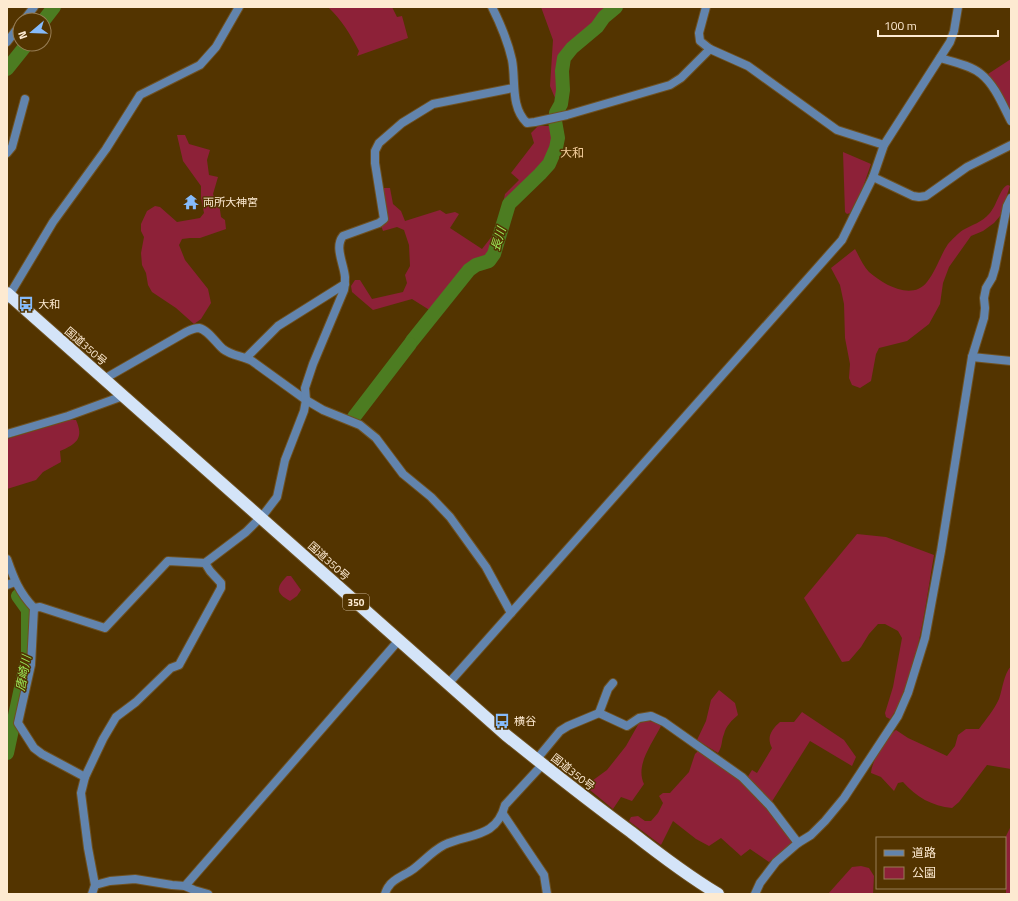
<svg xmlns="http://www.w3.org/2000/svg" width="1018" height="901" font-family="'Titillium Web','Noto Sans JP',sans-serif">
<style>
.green{fill:#8d2138}
.lines{fill:none;stroke-linecap:round;stroke-linejoin:round}
.river{stroke:#4c7c21;stroke-width:14}
.minor-casing{stroke:#6e5121;stroke-width:10}
.highway-casing{stroke:#6e5121;stroke-width:14}
.minor{stroke:#6284ad;stroke-width:8}
.highway{stroke:#d4e4f8;stroke-width:12}
.labels{text-anchor:middle;dominant-baseline:central;stroke-width:3;stroke-linejoin:round;paint-order:stroke}
.shield{fill:#533400;stroke:#cab392;stroke-width:1}
.shield-label{font-size:10px;font-weight:bold;fill:#fdead1}
.poi-label{font-size:11px;fill:#fdead1;stroke:#533400;text-anchor:start}
.street-label{font-size:11px;fill:#fdead1;stroke:#533400}
.neighbourhood-label{font-size:12px;fill:#f5cf9e;stroke:#533400}
.water-label{font-size:12px;font-style:italic;fill:#9beb5a;stroke:#533400}
</style>
<rect width="100%" height="100%" fill="#533400"/>
<g class="green">
<path d="M328,7H392L397,17L402,16L408,38L357,56L359,51C350,34 342,20 328,7Z"/>
<polygon points="541,7 611,7 592,28 563,52 558,62 561,96 555,98 550,86 553,40"/>
<polygon points="1011,59 1011,112 988,74"/>
<polygon points="538,126 549,126 554,130 555,139 553,149 545,163 507,202 502,221 491,255 487,259 475,263 466,269 431,311 412,299 373,310 352,292 351,286 355,280 360,280 372,299 403,292 407,283 405,275 410,266 409,245 404,230 397,227 383,231 381,225 381,188 390,188 393,204 401,211 405,221 440,210 446,214 455,212 459,214 450,228 482,249 496,231 500,218 505,194 519,180 511,173 534,143 531,133"/>
<polygon points="177,135 185,135 189,144 210,150 207,160 209,175 218,177 213,194 214,197 219,203 221,217 225,220 226,229 200,238 190,238 182,239 179,245 185,260 208,289 211,303 201,319 194,324 176,308 152,292 148,285 146,273 142,265 141,253 144,237 141,231 141,224 147,211 155,206 160,207 177,222 200,218 204,213 201,198 201,186 183,161"/>
<polygon points="843,152 871,164 863,187 850,213 847,214 845,212"/>
<path d="M1008,185L1010,186L1000,216L994,223L983,231L971,236L949,267L943,283L940,304L929,324L907,341L879,348L876,354L871,381L860,388L852,385L849,378L850,364L845,338L844,304L840,285L831,268L855,249C859,256 863,266 869,272C884,285 912,301 927,282C936,271 940,256 948,244C952,240 958,233 963,230C972,225 982,222 989,214C997,206 1000,187 1008,185Z"/>
<path d="M70,420H76C84,438 77,444 60,451L61,462L43,472L36,480L7,489V439Z"/>
<path d="M857,534L886,537L934,555C926,601 921,648 904,691C900,701 897,710 890,719L886,717L885,713L893,687L902,638L898,631L885,624H878L869,634L861,647L849,661L842,662L804,598Z"/>
<path d="M287,576H291L301,590L297,596L290,601C275,593 276,587 287,576Z"/>
<path d="M1011,666V769L987,765L959,802L952,808C932,806 916,797 903,782L898,783L894,791L881,777L871,773C872,760 886,737 896,730L908,738L947,756L955,746L958,735L966,729H979C986,719 994,710 999,699C1003,688 1003,676 1011,666Z"/>
<path d="M719,690L735,703L738,715C732,720 726,726 724,734C721,741 723,745 718,753L697,740L706,721L711,700Z"/>
<path d="M802,712L844,740L856,757L852,766L810,741L771,803L747,778L752,770L757,773L772,748C766,737 772,729 780,722H794Z"/>
<path d="M648,721L655,722L661,726C652,744 635,765 644,784L632,801L621,797L613,809L585,786L607,770L626,746L639,723Z"/>
<path d="M698,751C713,759 729,769 742,781C761,798 777,822 793,843L769,862L750,849L741,856L721,838L709,846L696,839L673,821L661,845L629,821L631,817L638,816L645,821H651L658,813L663,803L659,796L663,793H670L689,772L695,754Z"/>
<polygon points="1011,826 1011,894 1006,894 1005,838"/>
<polygon points="861,866 869,868 874,876 873,894 828,894 852,867"/>
</g>
<g class="lines">
<g class="river">
<polyline points="44,20 54,7"/>
<polyline points="7,69 27,44"/>
<polyline points="556,113 561,104 563,90 562,71 564,58 572,48 597,27 604,17 616,7"/>
<polyline points="412,341 469,270 476,265 489,261 494,254 509,204 540,174 549,164 556,148 558,138 555,121"/>
<polyline points="354,417 410,344"/>
<polyline points="7,753 28,655 28,610 18,596"/>
</g>
<defs>
<g id="minor">
<path d="M492,7C500,23 508,42 512,60C516,80 510,107 527,123L535,122L567,115L670,85L681,78L710,49"/>
<polyline points="706,7 699,33 700,41 710,49 748,66 837,130 884,145"/>
<polyline points="24,20 34,7"/>
<polyline points="7,42 20,25"/>
<path d="M940,58C953,62 970,65 981,74C995,85 1003,106 1011,121"/>
<polyline points="7,153 12,147 25,99"/>
<polyline points="873,177 913,196 919,197 926,196 967,167 1011,145"/>
<polyline points="7,299 53,222 106,149 140,95 200,65 216,47 239,7"/>
<polyline points="972,357 1011,361"/>
<polyline points="246,358 278,326 345,284"/>
<path d="M104,379L186,332C190,330 195,328 199,328C208,330 216,343 223,349C232,356 243,356 252,361L306,400L323,410L360,425L376,438L403,474L431,497L450,517L486,567L511,613"/>
<polyline points="7,434 68,416 123,396"/>
<path d="M7,559C14,579 19,592 34,608L31,665L18,723L34,748L42,754L85,777"/>
<polyline points="7,585 15,582"/>
<path d="M34,608L40,607L105,628L168,561L205,563L246,532L264,514L277,497L285,460L304,411L306,400L305,388L313,364L344,290C345,286 345,281 345,277C344,264 334,247 343,236L379,223L384,219L375,163V151L379,143L402,123L433,104L513,88"/>
<polyline points="448,684 842,240 873,177 884,145 950,42 954,31 958,7"/>
<polyline points="599,713 627,726 639,718 651,716 664,722 742,777 770,806 798,843"/>
<polyline points="536,760 560,731 568,726 599,713 608,689 613,683"/>
<polyline points="503,814 544,875 547,894"/>
<polyline points="95,885 110,881 135,879 172,885 185,886 194,890 208,894"/>
<polyline points="185,886 399,640"/>
<polyline points="92,894 95,885 88,848 81,793 85,777 103,739 116,717 136,702 171,668 179,665 221,588 221,583 210,571 205,563"/>
<path d="M385,894C386,891 387,888 389,886C393,879 405,875 412,870C423,862 431,852 444,845C469,833 496,839 505,805L542,765"/>
<polyline points="755,894 760,883 776,862 798,843 811,835 825,821 844,798 898,716 908,693 925,638 941,551 972,357 984,318 985,308 984,298 986,288 992,278 995,268 1007,206 1011,198"/>
</g>
<path id="highway" d="M7,293L506,735C547,768 589,801 631,832C659,854 688,876 718,894"/>
</defs>
<use href="#minor" class="minor-casing"/>
<use href="#highway" class="highway-casing"/>
<use href="#minor" class="minor"/>
<use href="#highway" class="highway"/>
</g>
<defs>
<symbol id="temple-bare" viewBox="-9 -9 18 18"><path d="M0-6L5-2H3V0L6.5 2.5H4V6H1.5V3h-3V6H-4V2.5H-6.5L-3 0V-2H-5Z" fill="#86bbfb" stroke="#533400" stroke-width="2.5" paint-order="stroke"/></symbol>
<symbol id="bus-bare" viewBox="-9 -9 18 18"><path d="M-5-6H5V4H4V6H2V4H-2V6H-4V4H-5ZM-3.5-4V0h7V-4ZM-3.5 1.2v1.5H-2V1.2ZM2 1.2v1.5H3.5V1.2Z" fill="#86bbfb" stroke="#533400" stroke-width="2.5" paint-order="stroke"/></symbol>
</defs>
<g fill-rule="evenodd">
<use href="#temple-bare" x="180" y="191" width="22" height="22"/>
<use href="#bus-bare" x="15" y="293" width="22" height="22"/>
<use href="#bus-bare" x="491" y="710" width="22" height="22"/>
</g>
<g class="labels">
<rect class="shield" x="343" y="594" width="26" height="16" rx="3"/>
<g class="shield-label">
<text x="356" y="602">350</text>
</g>
<g class="poi-label">
<text x="203" y="202">両所大神宮</text>
<text x="38" y="304">大和</text>
<text x="514" y="721">横谷</text>
</g>
<g class="street-label">
<text transform="translate(86 346) rotate(41)">国道350号</text>
<text transform="translate(329 561) rotate(42)">国道350号</text>
<text transform="translate(573 772) rotate(38)">国道350号</text>
</g>
<g class="neighbourhood-label">
<text x="572" y="152">大和</text>
</g>
<g class="water-label">
<text transform="translate(498 239) rotate(-73)">長川</text>
<text transform="translate(23 673) rotate(-79)">唐崎川</text>
</g>
</g>
<rect width="1018" height="901" fill="none" stroke="#fdead1" stroke-width="16"/>
<rect x="876" y="837" width="130" height="52" fill="#533400" stroke="#977d54"/>
<rect x="884" y="850" width="20" height="6" fill="#6284ad" stroke="#977d54"/>
<text x="912" y="857" font-size="12" fill="#fdead1">道路</text>
<rect x="884" y="867" width="20" height="12" fill="#8d2138" stroke="#977d54"/>
<text x="912" y="877" font-size="12" fill="#fdead1">公園</text>
<g transform="translate(32 32) rotate(251)"><circle r="19" fill="#533400" stroke="#977d54"/>
<path d="M0-3L7 15L0 10L-7 15Z" fill="#86bbfb"/>
<text y="-6" font-size="11" font-weight="bold" text-anchor="middle" fill="#fdead1">N</text>
</g>
<path d="M878 30v6h120v-6" fill="none" stroke="#fdead1" stroke-width="2"/>
<text x="884" y="30" font-size="12" fill="#fdead1" stroke="#533400" stroke-width="3" paint-order="stroke">100 m</text>
</svg>
